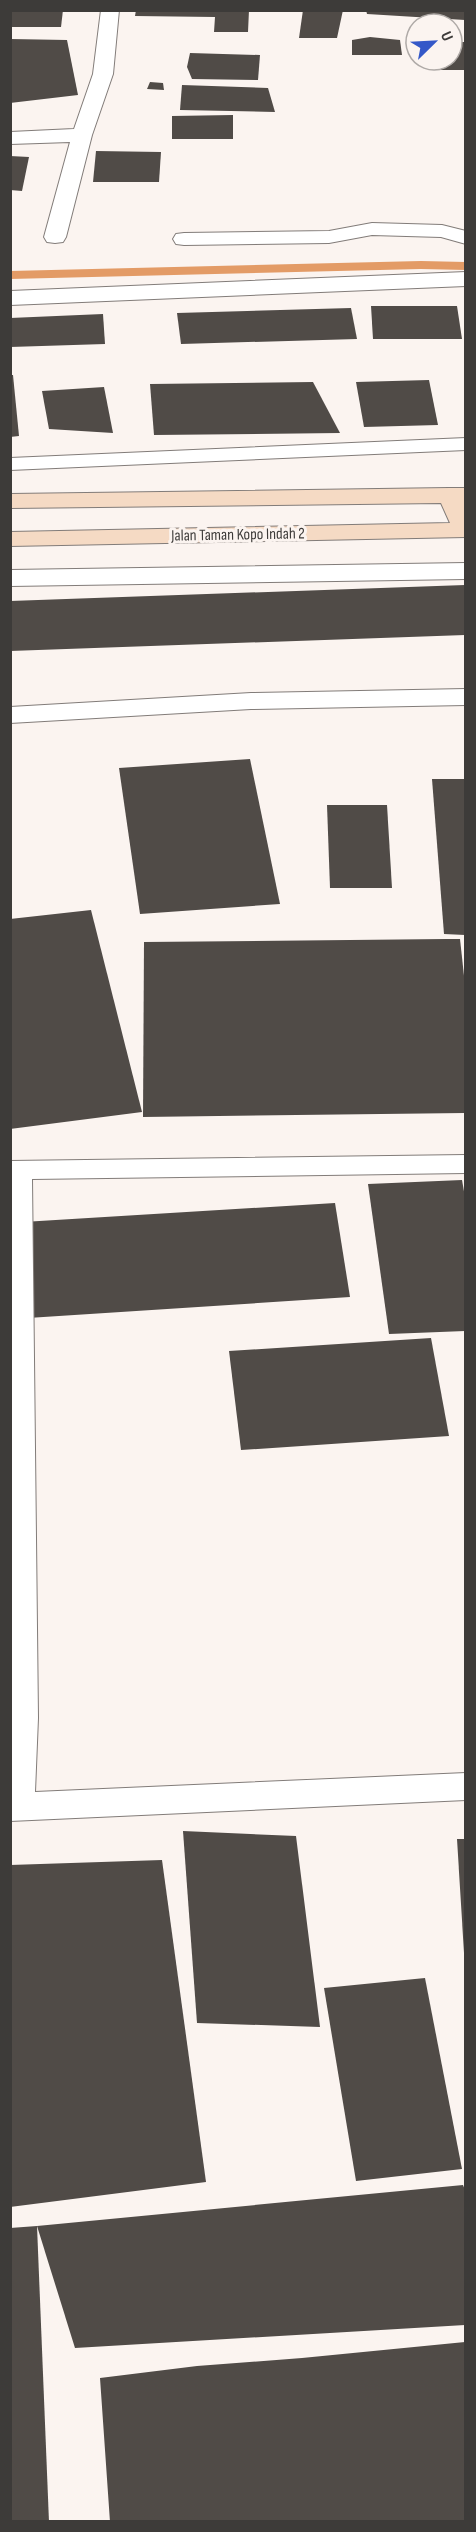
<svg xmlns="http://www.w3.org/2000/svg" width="476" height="2532" font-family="'Sofia Sans Condensed',sans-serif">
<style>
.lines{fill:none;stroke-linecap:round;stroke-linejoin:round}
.stream{fill:#e39b66;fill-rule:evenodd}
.building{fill:#504b47}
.service-casing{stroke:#827c79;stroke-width:2}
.minor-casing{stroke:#827c79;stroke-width:2}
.secondary-casing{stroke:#827c79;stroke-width:2}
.service{fill:#fff;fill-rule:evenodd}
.minor{fill:#fff;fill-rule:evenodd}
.secondary{fill:#f5dac4;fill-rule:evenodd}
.labels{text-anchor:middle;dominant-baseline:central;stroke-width:6;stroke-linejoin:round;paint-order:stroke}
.far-street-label{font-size:16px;fill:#3d3b39;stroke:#fbf4f0}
</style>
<rect width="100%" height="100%" fill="#fbf4f0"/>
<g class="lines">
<polygon class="stream" points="421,261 466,262 466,270 421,269 10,279 10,271"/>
</g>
<g class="building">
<polygon points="10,10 63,10 61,27 10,27"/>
<polygon points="136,10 249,10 248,32 214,32 215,17 135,16"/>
<polygon points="303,10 343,10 337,38 299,38"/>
<polygon points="366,10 465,10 465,20 367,14"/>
<polygon points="370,37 400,40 402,55 352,55 352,40"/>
<polygon points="10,39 67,40 78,95 10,103"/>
<polygon points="456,42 465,42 465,70 433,70 421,63 421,60 452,60 452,47"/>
<polygon points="190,53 260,55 258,80 192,79 187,67"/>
<polygon points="150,82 163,83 164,90 147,89"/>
<polygon points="182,85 268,88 275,112 180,110"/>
<polygon points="233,115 233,139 172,139 172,116"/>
<polygon points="96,151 161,152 159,182 93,182"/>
<polygon points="10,156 29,157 22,191 10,190"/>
<polygon points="371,306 457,306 462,339 373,339"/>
<polygon points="351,308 357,339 181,344 177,313"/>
<polygon points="103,314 105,344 10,347 10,318"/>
<polygon points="10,375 13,375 19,436 10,437"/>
<polygon points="429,380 438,425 364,427 356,382"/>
<polygon points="313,382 340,433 154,435 150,384"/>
<polygon points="104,387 113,433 49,429 42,391"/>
<polygon points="465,585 465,635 10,651 10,601"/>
<polygon points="250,759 280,904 140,914 119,768"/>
<polygon points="432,779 465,779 465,935 444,934"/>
<polygon points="327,805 387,805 392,888 330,888"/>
<polygon points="91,910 142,1112 10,1129 10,919"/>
<polygon points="446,939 460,939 465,985 465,1113 143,1117 144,942"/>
<polygon points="462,1180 465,1197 465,1331 389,1334 368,1184"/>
<polygon points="335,1203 350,1297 28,1318 23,1222"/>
<polygon points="431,1338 449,1436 241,1450 229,1351"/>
<polygon points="183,1831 296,1836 320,2027 197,2023"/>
<polygon points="457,1839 465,1839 465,1953 464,1953"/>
<polygon points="162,1860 206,2182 10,2207 10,1865"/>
<polygon points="425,1978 462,2169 356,2181 324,1988"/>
<polygon points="463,2185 465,2190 465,2325 75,2348 37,2226"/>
<polygon points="37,2226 49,2522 10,2522 10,2228"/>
<polygon points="465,2342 465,2522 110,2522 100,2378 197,2366 302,2358"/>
</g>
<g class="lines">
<defs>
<g id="service">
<polygon points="466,438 466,450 10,470 10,458"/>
<polygon points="466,1155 466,1173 32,1179 38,1718 35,1792 466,1773 466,1800 10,1821 10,1161"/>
</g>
<g id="minor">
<polygon points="101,10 119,10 113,74 92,135 66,237 63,242 55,243 47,242 44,237 70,142 10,144 10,132 74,129 93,74"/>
<polygon points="372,223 442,225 466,231 466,244 441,237 372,235 329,243 184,245 176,244 173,239 176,234 184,233 329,231"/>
<polygon points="466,272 466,286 10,305 10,291"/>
<polygon points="466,563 466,579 10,586 10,570"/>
<polygon points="466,689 466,705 251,709 10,723 10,707 251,693"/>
</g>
<polygon id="secondary" points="449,488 466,488 466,537 10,546 10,532 450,523 441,503 10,508 10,494"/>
</defs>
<use href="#service" class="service-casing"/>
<use href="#minor" class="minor-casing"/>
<use href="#secondary" class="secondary-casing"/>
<use href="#service" class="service"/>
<use href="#minor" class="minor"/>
<use href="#secondary" class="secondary"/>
</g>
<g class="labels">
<g class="far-street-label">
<text transform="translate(238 535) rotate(-1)">Jalan Taman Kopo Indah 2</text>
</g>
</g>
<rect width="476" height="2532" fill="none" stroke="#3d3b39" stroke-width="24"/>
<g transform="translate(434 42) rotate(66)"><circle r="28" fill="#fbf4f0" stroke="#afaaa7" stroke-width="1.5"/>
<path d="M0-4.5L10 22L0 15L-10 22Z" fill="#3458c8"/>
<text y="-9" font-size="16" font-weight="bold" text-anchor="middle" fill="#3d3b39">U</text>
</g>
</svg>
